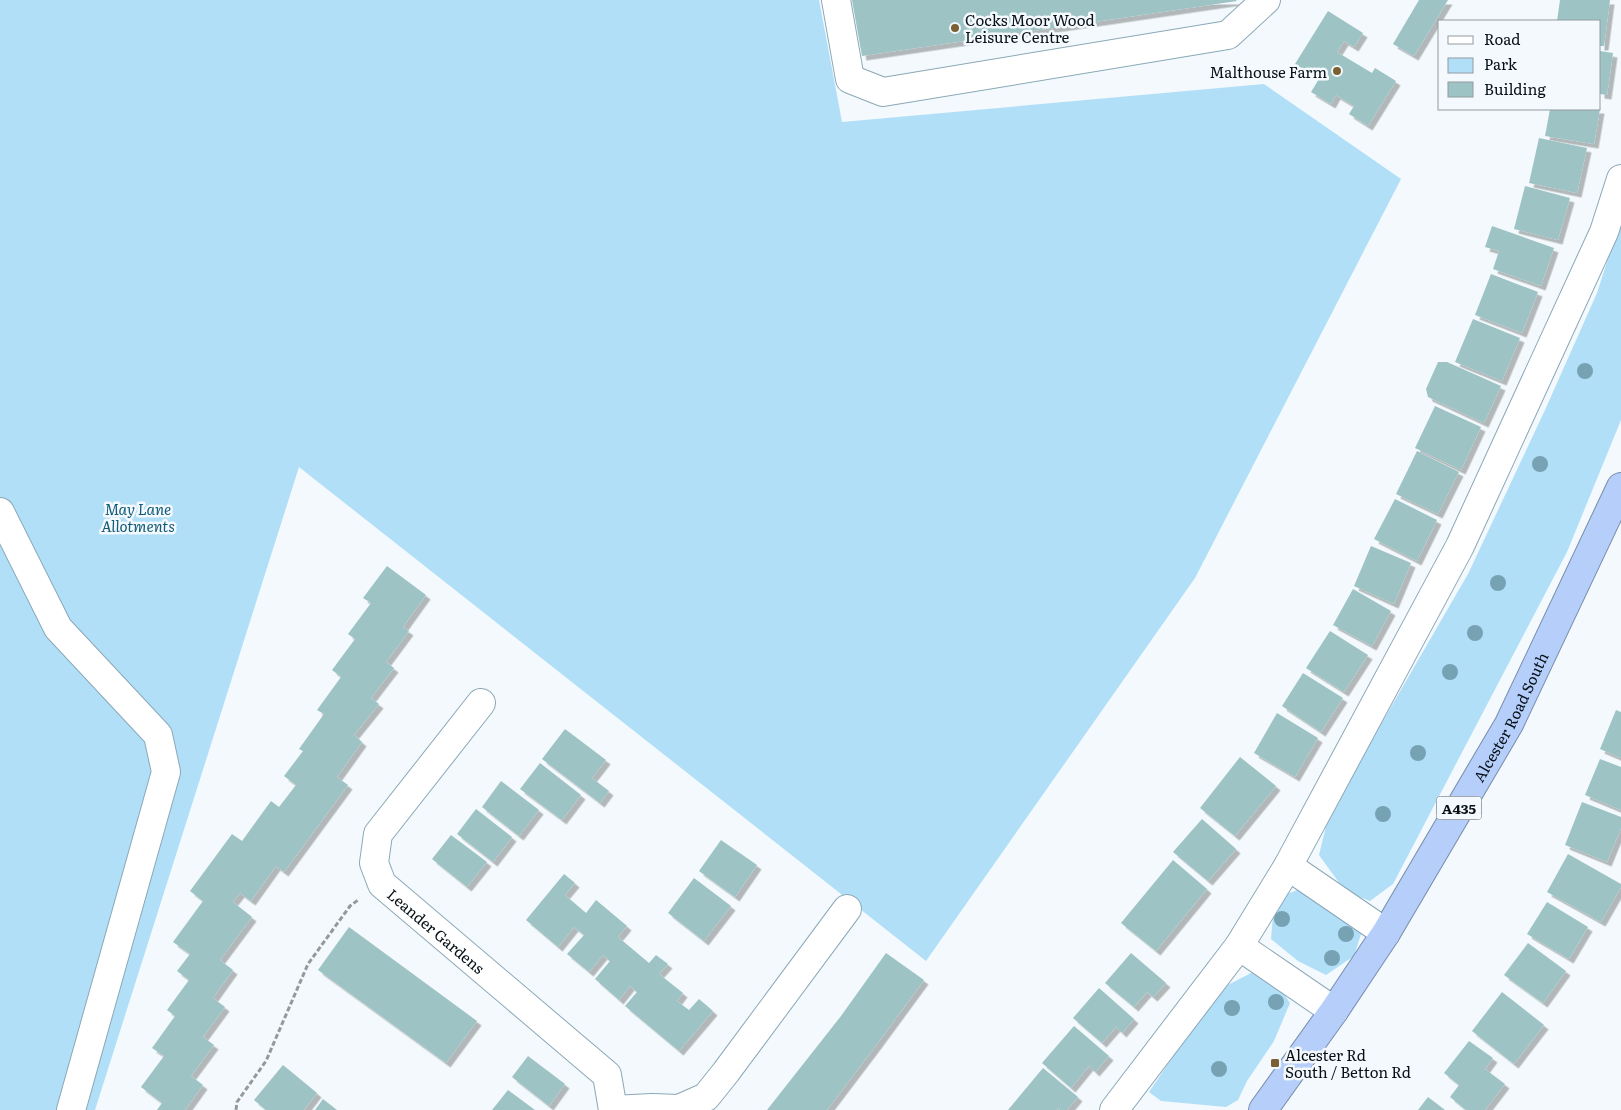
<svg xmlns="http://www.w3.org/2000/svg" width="1621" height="1110" font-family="Literata,serif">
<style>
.green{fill:#b1dff8}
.building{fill:#9ec3c5;filter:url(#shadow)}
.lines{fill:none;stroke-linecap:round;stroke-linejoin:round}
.minor-casing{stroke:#8ba8b7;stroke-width:30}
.highway-casing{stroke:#788caa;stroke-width:30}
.path{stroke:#939a9e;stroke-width:3;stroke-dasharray:5 2.5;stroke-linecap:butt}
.minor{stroke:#fff;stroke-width:28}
.highway{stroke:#b5cefa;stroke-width:28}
.tree{fill:#77a2b4}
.poi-dot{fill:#7b6033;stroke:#f3f9fc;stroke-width:2}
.labels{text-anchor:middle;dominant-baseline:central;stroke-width:5;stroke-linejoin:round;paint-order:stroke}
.shield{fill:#f3f9fc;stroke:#4d565b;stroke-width:1}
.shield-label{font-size:14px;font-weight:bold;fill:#061016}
.poi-label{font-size:15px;fill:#061016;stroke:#f3f9fc;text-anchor:start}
.park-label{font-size:15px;font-style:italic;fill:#115a79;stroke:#f3f9fc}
.street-label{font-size:15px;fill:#061016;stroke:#f3f9fc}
</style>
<defs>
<filter id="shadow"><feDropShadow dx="4.5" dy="4.5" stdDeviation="0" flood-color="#0004"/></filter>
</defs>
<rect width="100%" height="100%" fill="#f3f9fc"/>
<g class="green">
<polygon points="0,0 819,0 842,122 1264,84 1401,179 1195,578 926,961 299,467 95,1110 0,1110"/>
<polygon points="1621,218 1621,420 1567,552 1393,884 1370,901 1345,891 1319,855 1329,814 1468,574 1545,410 1597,293"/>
<polygon points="1300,889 1351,922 1361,934 1354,956 1326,975 1298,961 1271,939 1273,916 1287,894"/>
<polygon points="1253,972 1276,982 1290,1003 1274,1041 1247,1081 1238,1100 1226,1107 1161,1101 1149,1092 1218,990"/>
</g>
<g class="building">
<polygon points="852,0 1236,0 1237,1 862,56"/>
<polygon points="1419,0 1448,0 1414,56 1393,44"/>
<polygon points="1560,0 1610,0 1604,46 1600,46 1600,21 1557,21"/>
<polygon points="1328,11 1363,33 1354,47 1344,41 1337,52 1372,73 1375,68 1396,81 1368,126 1349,114 1354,106 1336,95 1331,104 1311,92 1319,79 1295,64"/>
<polygon points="1600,51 1613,53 1607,95 1600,94"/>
<polygon points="1550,109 1600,109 1594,144 1545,136"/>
<polygon points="1539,138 1587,148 1577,193 1529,183"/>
<polygon points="1525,186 1570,198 1558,240 1514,229"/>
<polygon points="1492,226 1554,248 1541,286 1493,269 1499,251 1485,247"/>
<polygon points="1491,274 1538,292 1522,333 1475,315"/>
<polygon points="1473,319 1520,338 1502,381 1455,362"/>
<polygon points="1438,362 1447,362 1501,386 1484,423 1428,397 1426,389"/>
<polygon points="1435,406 1481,427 1461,470 1415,448"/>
<polygon points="1417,451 1459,472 1438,514 1396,494"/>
<polygon points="1395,499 1437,520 1417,561 1374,539"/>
<polygon points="1371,546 1411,563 1394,604 1354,586"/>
<polygon points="387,566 426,595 403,627 409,631 386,662 394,668 371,698 379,704 354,735 362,742 337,777 348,785 284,872 276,866 251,901 240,893 233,902 252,917 220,960 233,970 213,998 225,1007 203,1037 214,1045 191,1076 203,1085 185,1110 157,1110 162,1103 141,1087 164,1056 152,1048 175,1016 167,1010 189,980 177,971 190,954 173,942 203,901 190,891 232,834 242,841 271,801 279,807 296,785 284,776 303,751 299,749 324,714 317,710 341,677 332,670 355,639 348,634 371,603 363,598"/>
<polygon points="1353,589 1391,611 1372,646 1333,625"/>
<polygon points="1330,631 1368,655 1344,692 1306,668"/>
<polygon points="1303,673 1343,698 1321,732 1282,706"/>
<polygon points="1616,710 1621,712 1621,758 1600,749"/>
<polygon points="1277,713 1318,738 1295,777 1254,753"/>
<polygon points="565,729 606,760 592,778 609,791 600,803 542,759"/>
<polygon points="1240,757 1276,786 1235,836 1200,808"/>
<polygon points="1600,759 1621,767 1621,810 1585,795"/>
<polygon points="540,763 581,795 562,820 520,789"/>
<polygon points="501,781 539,810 519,836 482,807"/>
<polygon points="1582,802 1621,817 1621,828 1607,862 1565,845"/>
<polygon points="476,809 512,837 493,862 457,834"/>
<polygon points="1202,819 1236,849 1208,881 1173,852"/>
<polygon points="451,835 487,862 467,887 432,859"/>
<polygon points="721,840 757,865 735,897 699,871"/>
<polygon points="1568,854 1621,884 1621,887 1601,922 1547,892"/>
<polygon points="1173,860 1207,889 1156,951 1121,923"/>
<polygon points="564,874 575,883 565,895 586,913 596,900 627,926 618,937 649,963 656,955 668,964 659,974 683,993 677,1001 689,1010 699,999 713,1011 679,1051 625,1006 637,992 630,986 619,1000 595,979 610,961 603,955 589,972 567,954 584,935 574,927 558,947 526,920"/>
<polygon points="694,878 731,906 704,941 668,913"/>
<polygon points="1547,902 1588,927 1569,959 1527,934"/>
<polygon points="349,927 477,1021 446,1063 318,970"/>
<polygon points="1528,943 1566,971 1543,1003 1504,975"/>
<polygon points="886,953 924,980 877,1044 827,1110 767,1110 841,1016"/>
<polygon points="1131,953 1166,983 1153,997 1147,992 1134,1007 1105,983"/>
<polygon points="1099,988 1134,1019 1122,1033 1116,1027 1102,1043 1073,1018"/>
<polygon points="1502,992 1544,1025 1514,1064 1472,1031"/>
<polygon points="1074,1026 1109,1056 1095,1072 1089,1066 1071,1088 1042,1063"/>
<polygon points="1469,1041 1493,1058 1485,1069 1505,1084 1485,1110 1466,1110 1450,1097 1459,1085 1444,1073"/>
<polygon points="528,1056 565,1084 549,1106 512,1077"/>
<polygon points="283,1065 317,1093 304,1110 266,1110 254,1100"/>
<polygon points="1043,1068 1078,1097 1067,1110 1060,1110 1058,1108 1057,1110 1008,1110"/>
<polygon points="508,1090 535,1110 492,1110"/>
<polygon points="1428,1097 1445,1110 1418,1110"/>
<polygon points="323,1099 337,1110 315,1110"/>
</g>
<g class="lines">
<defs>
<g id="minor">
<polyline points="836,0 850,79 883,92 1228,35 1266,0"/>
<polyline points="0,512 58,628 158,735 166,772 71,1110"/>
<path id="s1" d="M481,703L378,834L374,863L382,884L607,1075L613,1110L652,1108L679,1109L706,1097L726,1072L847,909"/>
<polyline points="1288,866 1386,933"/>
<polyline points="1239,946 1334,1011"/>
<polyline points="1114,1110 1239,946 1288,866 1460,546 1604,232 1621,179"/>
</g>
<g id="highway">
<path id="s2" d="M1263,1110L1334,1011L1386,933L1509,724L1621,487"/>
</g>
</defs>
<use href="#minor" class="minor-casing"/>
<use href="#highway" class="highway-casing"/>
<polyline class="path" points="236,1110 237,1102 266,1061 308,964 350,906 358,900"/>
<use href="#minor" class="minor"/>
<use href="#highway" class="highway"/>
</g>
<g class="tree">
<circle cx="1585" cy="371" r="8"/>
<circle cx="1540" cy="464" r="8"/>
<circle cx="1498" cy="583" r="8"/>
<circle cx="1475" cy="633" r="8"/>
<circle cx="1450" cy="672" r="8"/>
<circle cx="1418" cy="753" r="8"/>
<circle cx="1383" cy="814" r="8"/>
<circle cx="1282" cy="919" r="8"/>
<circle cx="1346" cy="934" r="8"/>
<circle cx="1332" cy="958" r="8"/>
<circle cx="1276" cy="1002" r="8"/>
<circle cx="1232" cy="1008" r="8"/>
<circle cx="1219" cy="1069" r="8"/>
</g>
<g class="poi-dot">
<circle cx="955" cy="28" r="5"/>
<circle cx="1337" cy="71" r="5"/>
<rect x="1270" y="1058" width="10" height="10" rx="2.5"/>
</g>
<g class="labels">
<rect class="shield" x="1436.5" y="796.5" width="45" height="23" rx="4"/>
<g class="shield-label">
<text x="1459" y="808">A435</text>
</g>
<g class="poi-label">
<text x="965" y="19">Cocks Moor Wood<tspan x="965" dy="17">Leisure Centre</tspan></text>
<text x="1327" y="71" text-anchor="end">Malthouse Farm</text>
<text x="1285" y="1054">Alcester Rd<tspan x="1285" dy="17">South / Betton Rd</tspan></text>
</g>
<g class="park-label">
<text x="138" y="508">May Lane<tspan x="138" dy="17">Allotments</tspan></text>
</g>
<g class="street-label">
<text stroke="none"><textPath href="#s2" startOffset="465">Alcester Road South</textPath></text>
<text stroke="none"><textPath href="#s1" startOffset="290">Leander Gardens</textPath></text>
</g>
</g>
<rect x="1438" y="20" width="162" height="90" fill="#f3f9fc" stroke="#949ca0"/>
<rect x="1448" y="36" width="25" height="8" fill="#ffffff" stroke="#949ca0"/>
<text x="1484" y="45" font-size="15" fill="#061016">Road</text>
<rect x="1448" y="58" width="25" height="15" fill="#b1dff8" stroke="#949ca0"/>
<text x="1484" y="70" font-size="15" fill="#061016">Park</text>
<rect x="1448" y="82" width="25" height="15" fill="#9ec3c5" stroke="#949ca0"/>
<text x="1484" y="95" font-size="15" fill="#061016">Building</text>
</svg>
